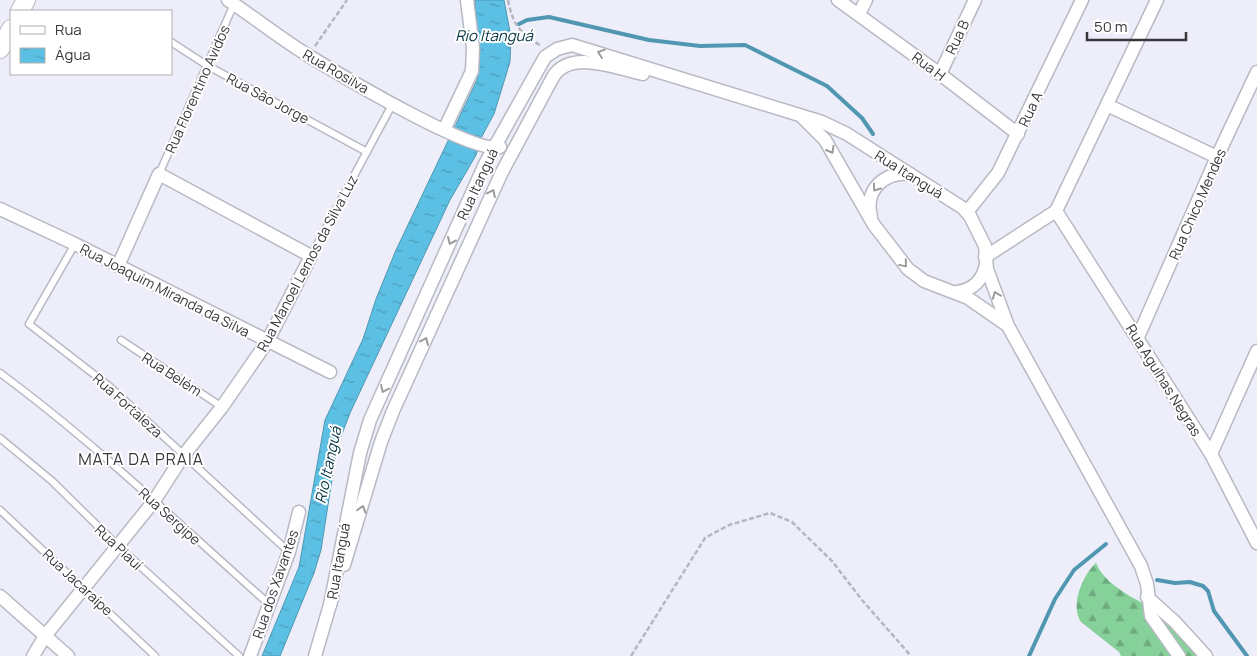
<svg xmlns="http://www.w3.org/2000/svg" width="1257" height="656" font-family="Manrope,sans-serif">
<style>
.forest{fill:url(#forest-firs)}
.water{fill:url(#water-ripples);stroke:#5197b2}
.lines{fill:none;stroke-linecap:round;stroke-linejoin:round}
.stream{stroke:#5197b2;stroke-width:4}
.lane-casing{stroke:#b7b9c3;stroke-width:9}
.street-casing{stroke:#b7b9c3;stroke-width:15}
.secondary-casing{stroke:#b7b9c3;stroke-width:20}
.path{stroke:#b5b6bf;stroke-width:2.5;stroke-dasharray:5 2.5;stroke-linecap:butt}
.lane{stroke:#fff;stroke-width:6}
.street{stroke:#fff;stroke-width:12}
.secondary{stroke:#fff;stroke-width:18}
.oneway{stroke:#9b9b9e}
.labels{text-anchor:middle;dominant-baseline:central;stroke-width:4;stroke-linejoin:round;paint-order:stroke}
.street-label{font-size:14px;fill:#37373c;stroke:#fff}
.water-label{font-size:15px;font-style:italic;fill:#023241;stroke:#fff}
.quarter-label{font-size:16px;letter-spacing:1px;fill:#37373c;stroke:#fff}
</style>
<defs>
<pattern id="forest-firs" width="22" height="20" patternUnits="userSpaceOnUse" patternTransform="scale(1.25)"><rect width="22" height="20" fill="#86d09a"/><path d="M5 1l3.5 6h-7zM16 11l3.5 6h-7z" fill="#6eaa7f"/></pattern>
<pattern id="water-ripples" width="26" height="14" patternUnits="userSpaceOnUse" patternTransform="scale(1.25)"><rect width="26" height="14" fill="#5cc0e4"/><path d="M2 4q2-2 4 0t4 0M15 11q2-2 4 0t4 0" fill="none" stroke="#4d9dba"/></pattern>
</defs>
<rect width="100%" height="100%" fill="#edeefa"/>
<path class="forest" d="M1096,563C1107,590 1147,603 1169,619C1183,630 1195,644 1208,656H1121L1119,652L1081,622C1070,605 1082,576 1096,563Z"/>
<polygon class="water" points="475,0 504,0 511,37 510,62 494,114 481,138 476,155 450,200 350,413 337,447 321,550 314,573 280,656 262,656 299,567 325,420 363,339 376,299 396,250 477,80 479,67"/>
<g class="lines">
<g class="stream">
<polyline points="519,24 527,20 549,17 649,40 700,46 745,45 827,86 862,118 873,134"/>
<polyline points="1157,580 1175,583 1190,582 1203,586 1208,591 1214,611 1247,656"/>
<polyline points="1029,656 1055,599 1074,570 1106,544"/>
</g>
<defs>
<g id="lane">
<polyline points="171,42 208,66 367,152"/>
<polyline points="159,174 234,4"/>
<polyline points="75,244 29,324 109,386 289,552"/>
<polyline points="311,256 393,103"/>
<polyline points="121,340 222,407"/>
<path d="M0,373C95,443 181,526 269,604"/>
<polyline points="0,438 52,481 118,546 239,656"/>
<polyline points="0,510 155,656"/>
</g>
<g id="street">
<path d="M228,0C255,18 281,39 309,56C339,74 473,155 500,147"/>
<polyline points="838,0 940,74 1018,134"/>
<polyline points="1157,0 1056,211 1211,454 1257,543"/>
<polyline points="859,14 866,0"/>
<polyline points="940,74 975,0"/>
<polyline points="1107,105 1217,157"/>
<polyline points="803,118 825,140 874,225 908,269 924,281 968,298 1007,325"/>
<polyline points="444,130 472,71 473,48 467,0"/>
<polyline points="0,209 75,244 330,372"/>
<polyline points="967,212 998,173 1082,0"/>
<path d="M871,216C864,190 885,171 910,174"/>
<polyline points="985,257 1056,211"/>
<path d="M957,292C973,290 983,280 986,264"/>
<polyline points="1138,337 1217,157 1257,72"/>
<polyline points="1211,454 1257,351"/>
<path d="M344,565L381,442L393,411L502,172L553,77C570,49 617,68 643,74"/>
<polyline points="0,596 68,656"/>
<polyline points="1147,597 1175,622 1206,656"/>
<polyline points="330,605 360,453 370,420 485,164 545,57 557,49 572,45 822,122 847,134 963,208 970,216 985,246 987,269 1008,326 1141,566 1147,584 1151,616 1179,656"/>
<polyline points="33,656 45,636 154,501 183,456 222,407 267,342 311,256 159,174 118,266"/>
<polyline points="250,656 289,552 299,512"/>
<polyline points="315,656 332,598"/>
</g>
<g id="secondary">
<polyline points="20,11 26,0"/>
<polyline points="0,49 11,29"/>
</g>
</defs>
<use href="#lane" class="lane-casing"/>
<use href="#street" class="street-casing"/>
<use href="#secondary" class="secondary-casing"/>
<g class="path">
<path d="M508,0C513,26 520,32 541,46"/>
<polyline points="315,46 347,0"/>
<polyline points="631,656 705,538 729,525 770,513 792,522 832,561 862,600 911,656"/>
</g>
<use href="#lane" class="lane"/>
<use href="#street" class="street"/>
<use href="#secondary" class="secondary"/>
</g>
<defs><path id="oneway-chevron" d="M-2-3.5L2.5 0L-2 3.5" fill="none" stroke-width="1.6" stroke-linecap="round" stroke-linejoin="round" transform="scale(1.25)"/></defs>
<g class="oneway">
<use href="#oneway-chevron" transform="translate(601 53) rotate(-161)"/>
<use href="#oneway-chevron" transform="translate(831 150) rotate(60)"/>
<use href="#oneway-chevron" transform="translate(876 188) rotate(126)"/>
<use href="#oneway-chevron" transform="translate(492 193) rotate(-65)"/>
<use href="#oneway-chevron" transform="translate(451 241) rotate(114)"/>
<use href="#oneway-chevron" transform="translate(904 264) rotate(50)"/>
<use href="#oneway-chevron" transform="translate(996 295) rotate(-111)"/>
<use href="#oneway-chevron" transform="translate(425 341) rotate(-66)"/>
<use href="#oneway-chevron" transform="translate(384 389) rotate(115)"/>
<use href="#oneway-chevron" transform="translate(362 509) rotate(-74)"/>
</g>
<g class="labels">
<g class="street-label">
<text transform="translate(957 37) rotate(-65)">Rua B</text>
<text transform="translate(929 66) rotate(37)">Rua H</text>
<text transform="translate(336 71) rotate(30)">Rua Rosilva</text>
<text transform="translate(197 89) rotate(-66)">Rua Florentino Avidos</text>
<text transform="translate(268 98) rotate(28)">Rua São Jorge</text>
<text transform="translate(1030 109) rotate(-65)">Rua A</text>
<text transform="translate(909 174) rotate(32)">Rua Itanguá</text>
<text transform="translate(477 184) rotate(-65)">Rua Itanguá</text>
<text transform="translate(1197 204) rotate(-66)">Rua Chico Mendes</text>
<text transform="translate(307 263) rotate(-62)">Rua Manoel Lemos da Silva Luz</text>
<text transform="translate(165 290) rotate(27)">Rua Joaquim Miranda da Silva</text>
<text transform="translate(172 374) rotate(33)">Rua Belém</text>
<text transform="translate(1164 380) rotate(58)">Rua Agulhas Negras</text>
<text transform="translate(128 405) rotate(42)">Rua Fortaleza</text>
<text transform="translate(170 516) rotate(42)">Rua Sergipe</text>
<text transform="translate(119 547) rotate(43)">Rua Piauí</text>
<text transform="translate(338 561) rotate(-80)">Rua Itanguá</text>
<text transform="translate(78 582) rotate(43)">Rua Jacaraípe</text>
<text transform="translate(275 584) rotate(-71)">Rua dos Xavantes</text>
</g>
<g class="water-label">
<text x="494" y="35">Rio Itanguá</text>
<text transform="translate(328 465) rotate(-78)">Rio Itanguá</text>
</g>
<g class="quarter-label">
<text x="141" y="459">MATA DA PRAIA</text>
</g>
</g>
<rect x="10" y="10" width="162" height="65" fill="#ffffff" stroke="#afafb1"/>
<rect x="20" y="26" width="25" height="8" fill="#ffffff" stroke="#afafb1"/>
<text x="55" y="35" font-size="15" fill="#37373c">Rua</text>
<rect x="20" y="48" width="25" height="15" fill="url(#water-ripples)" stroke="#afafb1"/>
<text x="55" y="60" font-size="15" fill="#37373c">Água</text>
<path d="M1087 32v8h99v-8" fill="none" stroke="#37373c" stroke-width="2.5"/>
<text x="1094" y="32" font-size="15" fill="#37373c" stroke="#ffffff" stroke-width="4" paint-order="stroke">50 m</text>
</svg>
